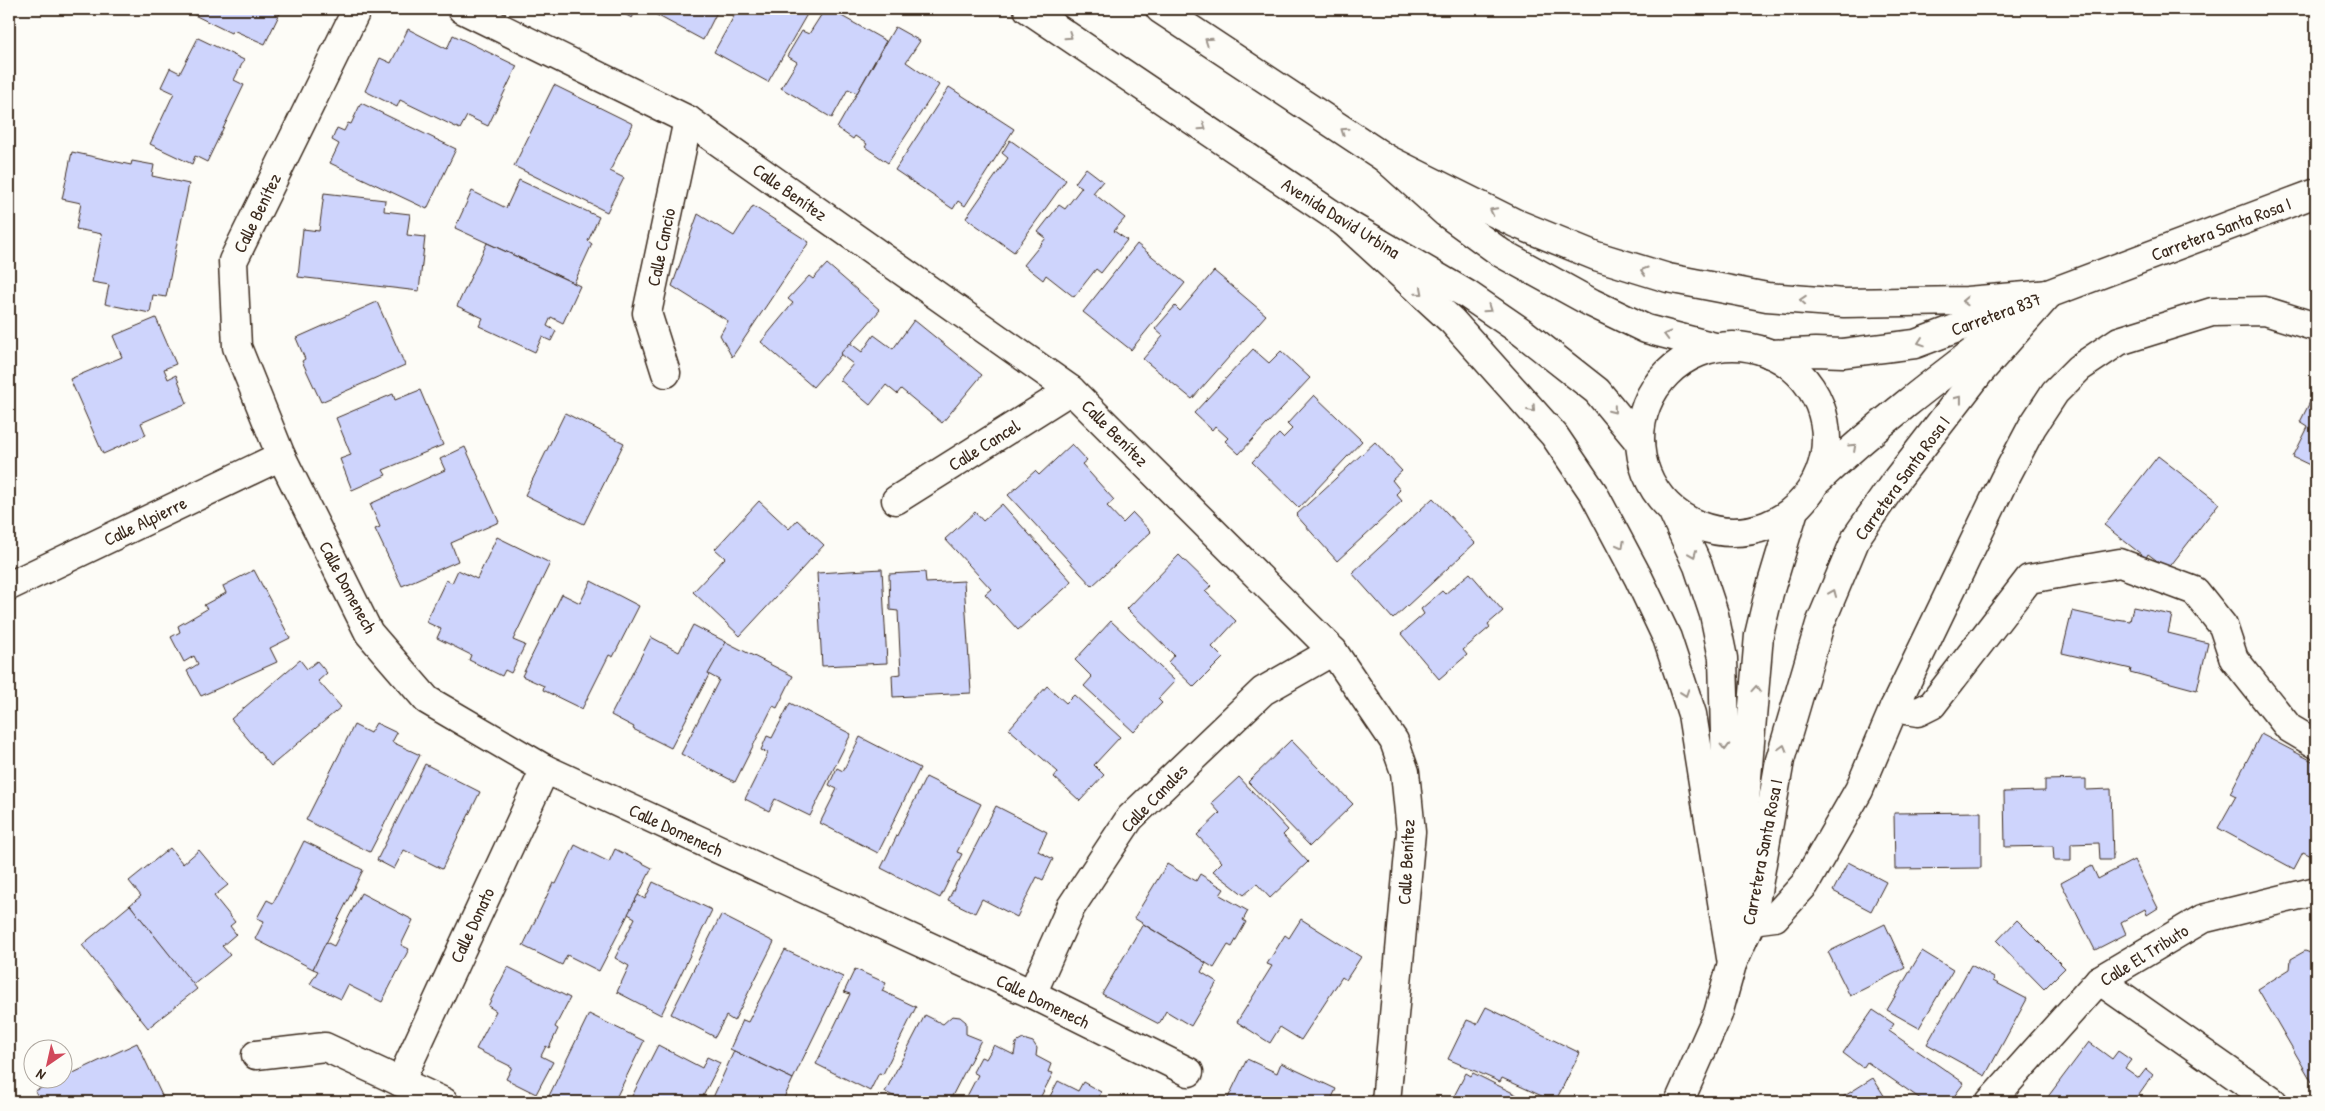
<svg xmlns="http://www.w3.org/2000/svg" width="2325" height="1111" font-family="'Patrick Hand',sans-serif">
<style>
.building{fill:#ced4fc;stroke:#3b2a1e}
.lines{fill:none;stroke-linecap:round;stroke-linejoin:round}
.minor-casing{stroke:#3b2a1e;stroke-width:31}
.tertiary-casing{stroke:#3b2a1e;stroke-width:31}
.minor{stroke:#fdfcf7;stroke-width:28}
.tertiary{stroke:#fdfcf7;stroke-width:28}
.oneway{stroke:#9c938a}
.labels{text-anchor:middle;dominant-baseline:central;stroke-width:5;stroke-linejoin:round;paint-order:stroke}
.street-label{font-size:18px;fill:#3b2a1e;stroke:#fdfcf7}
</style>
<rect width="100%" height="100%" fill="#fdfcf7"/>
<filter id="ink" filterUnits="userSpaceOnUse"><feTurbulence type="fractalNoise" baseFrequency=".02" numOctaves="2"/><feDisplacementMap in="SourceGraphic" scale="10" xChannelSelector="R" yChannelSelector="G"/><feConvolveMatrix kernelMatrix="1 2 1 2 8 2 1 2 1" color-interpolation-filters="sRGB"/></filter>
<g filter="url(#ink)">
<g class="building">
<polygon points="182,9 282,9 265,44 233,30 231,33"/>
<polygon points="614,9 637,9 632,18"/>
<polygon points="653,9 726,9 725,13 718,10 703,40 651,12"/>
<polygon points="738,9 810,9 768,82 714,52"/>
<polygon points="825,9 829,9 886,41 857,93 848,89 832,118 781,88 797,62 787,56 802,31 809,34"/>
<polygon points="895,27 920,41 906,62 939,85 888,163 865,147 867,144 855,136 853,139 837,128"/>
<polygon points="408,29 447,49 453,35 517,66 488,126 467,116 460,129 400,100 397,107 365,91 380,58 391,63"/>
<polygon points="198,38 244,60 234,80 244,85 207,162 195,156 192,164 150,144 174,93 161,87 170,68 180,73"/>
<polygon points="554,85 633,124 610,171 624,178 607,212 514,166"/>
<polygon points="949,87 1014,129 965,206 958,201 953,209 895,170"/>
<polygon points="361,103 456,149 427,209 330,163 339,144 332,140 337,128 344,131 348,123 351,124"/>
<polygon points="1010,140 1066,180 1014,252 966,218 1008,158 1002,153"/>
<polygon points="72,152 131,165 132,161 154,165 152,176 189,184 166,297 153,295 150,313 105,304 109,285 92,282 102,234 76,229 81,203 62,199"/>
<polygon points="1086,168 1103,181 1093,193 1125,218 1114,231 1127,240 1101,273 1096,269 1074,297 1046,275 1043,280 1024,265 1046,238 1038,232 1059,205 1065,209 1082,187 1075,183"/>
<polygon points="519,180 599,217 588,241 592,244 574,283 455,228 472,191 506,208"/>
<polygon points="324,193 385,200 384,211 410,214 407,235 425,237 419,291 298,277 303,229 319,231"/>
<polygon points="753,206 809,242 732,357 720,335 728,321 672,286 698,214 734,236"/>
<polygon points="487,243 580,286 563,323 551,317 547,326 556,331 551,341 542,337 535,352 479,326 483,318 457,306"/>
<polygon points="1137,244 1185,283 1131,350 1083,312"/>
<polygon points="827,264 880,310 813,387 761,342 793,303 788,299 809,276 813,279"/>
<polygon points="1214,271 1266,315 1192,399 1143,359 1163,336 1155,329 1175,306 1180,311"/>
<polygon points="377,302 405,365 321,402 302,361 305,359 296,338"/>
<polygon points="156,318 176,364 164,369 168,379 176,375 187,403 141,423 146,435 103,454 70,379 122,357 113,336"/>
<polygon points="914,320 982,375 942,423 901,389 897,394 886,385 870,405 840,380 853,364 840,354 850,343 862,352 874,335 893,349"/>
<polygon points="1253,349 1269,363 1281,351 1310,378 1239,454 1225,441 1228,438 1215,426 1212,430 1194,413"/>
<polygon points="420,390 443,445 383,470 386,475 352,490 340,459 351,455 336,418 393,394 395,400"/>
<polygon points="2316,390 2316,468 2293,457 2308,427 2300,422"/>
<polygon points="1314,395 1362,441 1299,508 1252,462 1279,434 1283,438 1292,429 1287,424"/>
<polygon points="565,413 624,443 584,524 525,495"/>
<polygon points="1375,442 1402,471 1392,480 1400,490 1396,494 1402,501 1337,561 1296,515"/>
<polygon points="1072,444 1087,460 1082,464 1114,500 1107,506 1123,523 1133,513 1151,532 1092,586 1008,495 1035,471 1039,475"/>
<polygon points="465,447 499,522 451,543 458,561 402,586 375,529 380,527 370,504 445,470 440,459"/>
<polygon points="2158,456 2219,503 2168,569 2148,554 2146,558 2104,525"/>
<polygon points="1433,498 1475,543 1393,619 1352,573"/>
<polygon points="759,501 789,529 797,520 824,545 740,636 693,592 725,558 715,549"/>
<polygon points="1002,504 1072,582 1018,630 985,594 991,589 945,539 975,512 983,521"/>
<polygon points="497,537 550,563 513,640 525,645 511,673 505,670 502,676 469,660 471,655 437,638 441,629 426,622 446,580 452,583 458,570 477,579"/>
<polygon points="1179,555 1211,586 1205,591 1236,621 1212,647 1223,658 1194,687 1168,662 1174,655 1127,609"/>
<polygon points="882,569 887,663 822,666 817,573"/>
<polygon points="254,570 290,638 270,648 277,662 201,696 187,671 198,664 194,656 184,662 171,637 180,632 178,626 207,609 204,605 226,593 223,586"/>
<polygon points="925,572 926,583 964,581 971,693 893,697 892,675 901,674 898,611 890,610 889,574"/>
<polygon points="1470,573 1503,611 1488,624 1490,627 1463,650 1467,655 1439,679 1401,634 1424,614 1421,609 1442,591 1445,594"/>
<polygon points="591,581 639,606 613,657 609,655 582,709 543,690 544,686 522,676 562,594 580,603"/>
<polygon points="2133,607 2172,615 2168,633 2208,643 2197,690 2130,672 2131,669 2062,653 2072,611 2116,621 2117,619 2130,621"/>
<polygon points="1111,621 1175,681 1158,699 1162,703 1134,732 1084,686 1092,677 1075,660"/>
<polygon points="693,625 726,642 671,748 633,729 634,727 611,715 651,637 679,652"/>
<polygon points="726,642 793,676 777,708 773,706 735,782 681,754 719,680 708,674"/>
<polygon points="300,660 307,669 317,661 327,673 318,681 341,707 271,766 231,719"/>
<polygon points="1047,686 1066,703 1074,695 1120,737 1094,765 1104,775 1080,801 1054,777 1058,772 1009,729"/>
<polygon points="790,703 851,734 810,816 775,799 769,811 745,799 768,753 761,750 767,736 772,738"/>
<polygon points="376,723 397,733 392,742 420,755 370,852 306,820 354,725 370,733"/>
<polygon points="2261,734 2316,763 2316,858 2303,852 2294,869 2218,828 2236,796 2230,793"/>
<polygon points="860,737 920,768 878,853 820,823 837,789 829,785 837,768 843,771"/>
<polygon points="1291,740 1353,804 1310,846 1248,782"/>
<polygon points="425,764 480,792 442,869 404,850 394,869 377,860"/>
<polygon points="926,777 981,804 957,852 962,854 940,898 881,868"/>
<polygon points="1239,777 1288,830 1283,835 1308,862 1270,898 1257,884 1244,895 1213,871 1222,862 1197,835 1220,813 1211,803"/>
<polygon points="2086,779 2086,790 2111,789 2113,860 2100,860 2099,843 2071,844 2071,861 2054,861 2053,846 2005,847 2004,792 2045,791 2045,780"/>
<polygon points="996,806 1047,832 1038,851 1053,859 1043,880 1037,877 1017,917 982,899 975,913 948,900"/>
<polygon points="1981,812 1981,868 1895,869 1894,813"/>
<polygon points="304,841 363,870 313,969 255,939 264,921 257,918 267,900 273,903"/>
<polygon points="575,845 609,862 615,849 652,868 599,971 567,955 562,965 523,946 553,883 556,884"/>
<polygon points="170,848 183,864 199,850 228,885 214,896 235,922 230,926 236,934 222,946 230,955 193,985 130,905 141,896 129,881"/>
<polygon points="2134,860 2158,908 2147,915 2145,909 2121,922 2126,934 2095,950 2061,883 2092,866 2098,879"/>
<polygon points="1848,862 1886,882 1871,911 1833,891"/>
<polygon points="1167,864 1196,881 1200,874 1224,889 1220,895 1248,911 1243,920 1246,922 1232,947 1228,945 1214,968 1134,918"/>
<polygon points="653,882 712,910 661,1015 617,992 629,966 615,958 635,918 628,914 638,895 645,899"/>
<polygon points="361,893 413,920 401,945 409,949 382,1002 348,985 341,999 310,984 318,971 313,969 326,942 334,946"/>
<polygon points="130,905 197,989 148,1028 82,945"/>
<polygon points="721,915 774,942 734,1021 726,1016 715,1037 671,1014"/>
<polygon points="1301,919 1361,957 1346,980 1342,977 1301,1040 1280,1027 1270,1043 1237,1022 1272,966 1267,964 1285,935 1289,938"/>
<polygon points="2017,920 2065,968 2044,989 1997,941"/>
<polygon points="1143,924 1206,963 1201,972 1217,982 1191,1026 1166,1011 1159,1024 1102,994"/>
<polygon points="1885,924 1905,968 1850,996 1828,952"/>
<polygon points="785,950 843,977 793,1079 730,1049 743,1020 748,1022"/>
<polygon points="1922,951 1953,970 1919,1028 1887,1010"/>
<polygon points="2305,951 2316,955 2316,1079 2312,1082 2258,989 2290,969 2291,959"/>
<polygon points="1971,965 1994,978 1993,981 2027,999 1985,1076 1927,1044"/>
<polygon points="508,967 570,998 555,1027 558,1029 549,1048 546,1046 541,1056 553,1062 536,1094 506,1079 512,1067 476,1049 496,1011 488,1006"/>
<polygon points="855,969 886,983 882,991 916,1007 883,1074 879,1073 870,1091 816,1064 850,994 844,992"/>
<polygon points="1486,1007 1580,1053 1555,1102 1502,1078 1500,1082 1448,1059 1467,1020 1477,1024"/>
<polygon points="1873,1010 1894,1024 1889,1031 1964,1083 1950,1102 1925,1102 1867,1062 1863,1068 1843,1053"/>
<polygon points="589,1014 644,1041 614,1102 546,1102"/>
<polygon points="925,1015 943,1024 952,1016 960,1017 966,1022 966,1034 981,1040 949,1102 905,1102 885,1092"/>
<polygon points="1023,1039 1033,1042 1037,1048 1036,1056 1051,1064 1048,1072 1053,1073 1038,1102 964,1102 978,1075 973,1072 981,1057 986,1059 994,1045 1014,1055 1016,1043"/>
<polygon points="2089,1042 2112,1059 2118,1051 2131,1060 2125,1068 2139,1078 2146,1069 2153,1075 2134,1102 2044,1102"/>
<polygon points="137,1043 165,1102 41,1102 35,1091"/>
<polygon points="658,1045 702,1068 707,1057 720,1063 700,1102 629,1102"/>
<polygon points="734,1051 793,1079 782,1102 711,1102"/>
<polygon points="1247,1059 1277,1073 1281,1063 1336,1089 1330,1102 1226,1102"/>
<polygon points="1466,1073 1471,1076 1473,1073 1517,1095 1515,1102 1451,1102"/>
<polygon points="1873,1078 1888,1102 1835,1102"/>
<polygon points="1058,1081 1078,1091 1083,1082 1101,1092 1098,1099 1104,1102 1047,1102"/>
</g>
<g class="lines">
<defs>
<g id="minor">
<polyline points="357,9 233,261 237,347 281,456 369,633 427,700 545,769 1032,994 1189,1072"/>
<polyline points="462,9 688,120 1071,390 1333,651 1394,741 1405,772 1411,832 1386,1102"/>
<polyline points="666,373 647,313 688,120"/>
<polyline points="896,500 1071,390"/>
<polyline points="9,586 281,456"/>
<polyline points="1894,708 1918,712 1932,705 2029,579 2120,563 2195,591 2223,626 2234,659 2289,728 2316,744"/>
<polyline points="1752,920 1775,917 1805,884 1859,790 1894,708 2004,480 2032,427 2055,392 2079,368 2119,341 2212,312 2265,311 2316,327"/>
<polyline points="2099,980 2273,1102"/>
<polyline points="1032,994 1071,907 1130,818 1263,691 1333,651"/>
<polyline points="256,1055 325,1047 444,1102"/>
<polyline points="400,1082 545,769"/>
<polyline points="1990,1102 2099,980 2202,919 2316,891"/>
</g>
<g id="tertiary">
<polyline points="1028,9 1345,223 1468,295 1522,332 1597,391 1640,443"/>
<polyline points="1160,9 1385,158 1446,213 1501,253 1592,303 1646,329 1715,347"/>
<polyline points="1385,158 1515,223 1596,256 1668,278 1767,297 1844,303 1967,301 2049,294"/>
<polyline points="1345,223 1452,321 1554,435 1594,494 1639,579 1667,638 1692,714 1732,964"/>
<circle cx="1733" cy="439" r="93"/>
<polyline points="1770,354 1815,352 1843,353 1915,344 2316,193"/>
<path d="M1817,481C1874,427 1936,380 1998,333"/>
<polyline points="1672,510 1698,566 1714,614 1723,658 1728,848"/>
<polyline points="1735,920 1759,635 1769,593 1794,510"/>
<polyline points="1679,1102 1718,1014 1732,964 1752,920 1780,760 1820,624 1857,536 1894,483 1979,373 2049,294"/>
</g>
</defs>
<use href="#minor" class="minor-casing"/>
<use href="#tertiary" class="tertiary-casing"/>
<use href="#minor" class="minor"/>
<use href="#tertiary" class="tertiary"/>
</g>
<defs><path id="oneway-chevron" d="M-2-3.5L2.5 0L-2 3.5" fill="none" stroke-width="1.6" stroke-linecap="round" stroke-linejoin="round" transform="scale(1.25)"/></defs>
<g class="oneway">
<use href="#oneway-chevron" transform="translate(1069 36) rotate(34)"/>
<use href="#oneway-chevron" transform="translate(1208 41) rotate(-146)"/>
<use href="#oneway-chevron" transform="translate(1203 127) rotate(34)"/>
<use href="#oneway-chevron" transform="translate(1344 131) rotate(-146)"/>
<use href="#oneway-chevron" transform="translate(1493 211) rotate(-153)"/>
<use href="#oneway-chevron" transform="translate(1644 271) rotate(-163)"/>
<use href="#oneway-chevron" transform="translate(1420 292) rotate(41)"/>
<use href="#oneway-chevron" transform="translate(1803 300) rotate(-176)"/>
<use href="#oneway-chevron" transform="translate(1965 301) rotate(178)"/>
<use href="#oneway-chevron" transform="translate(1488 309) rotate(35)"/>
<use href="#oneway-chevron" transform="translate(1667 335) rotate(-165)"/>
<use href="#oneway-chevron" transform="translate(1921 342) rotate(161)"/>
<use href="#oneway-chevron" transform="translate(1959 399) rotate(-52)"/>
<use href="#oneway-chevron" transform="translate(1532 409) rotate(49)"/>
<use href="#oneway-chevron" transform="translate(1613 410) rotate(51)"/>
<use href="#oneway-chevron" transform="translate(1853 447) rotate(-43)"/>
<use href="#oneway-chevron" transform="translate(1621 545) rotate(62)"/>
<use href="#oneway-chevron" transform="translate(1693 554) rotate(68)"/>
<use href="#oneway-chevron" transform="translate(1833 593) rotate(-67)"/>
<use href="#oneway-chevron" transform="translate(1756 689) rotate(-86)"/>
<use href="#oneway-chevron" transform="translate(1685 693) rotate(71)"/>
<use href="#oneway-chevron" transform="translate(1725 747) rotate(89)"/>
<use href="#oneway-chevron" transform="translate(1783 748) rotate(-74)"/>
</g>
</g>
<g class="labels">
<g class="street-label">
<text transform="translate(790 192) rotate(35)">Calle Benítez</text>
<text transform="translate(257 213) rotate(-64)">Calle Benítez</text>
<text transform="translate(1341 218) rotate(32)">Avenida David Urbina</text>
<text transform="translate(2221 229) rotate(-21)">Carretera Santa Rosa I</text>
<text transform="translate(661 247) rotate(-78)">Calle Cancio</text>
<text transform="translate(1996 314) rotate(-20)">Carretera 837</text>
<text transform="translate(1115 433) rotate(45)">Calle Benítez</text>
<text transform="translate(984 445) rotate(-32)">Calle Cancel</text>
<text transform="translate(1902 478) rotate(-54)">Carretera Santa Rosa I</text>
<text transform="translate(145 521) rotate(-26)">Calle Alpierre</text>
<text transform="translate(348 587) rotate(62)">Calle Domenech</text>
<text transform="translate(1154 798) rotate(-46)">Calle Canales</text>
<text transform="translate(676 830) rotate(25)">Calle Domenech</text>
<text transform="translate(1762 852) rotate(-79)">Carretera Santa Rosa I</text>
<text transform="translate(1406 862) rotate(-87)">Calle Benítez</text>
<text transform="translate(472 925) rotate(-65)">Calle Donato</text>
<text transform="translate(2144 955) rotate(-32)">Calle El Tributo</text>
<text transform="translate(1043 1001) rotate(26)">Calle Domenech</text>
</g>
</g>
<rect width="2325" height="1111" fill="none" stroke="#fdfcf7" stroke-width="30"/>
<rect x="15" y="15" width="2295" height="1081" fill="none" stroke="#3b2a1e" stroke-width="2" filter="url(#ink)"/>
<g transform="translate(48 1064) rotate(214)"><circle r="24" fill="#fdfcf7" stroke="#afa8a0"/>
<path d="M0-4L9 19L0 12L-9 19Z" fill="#d1495b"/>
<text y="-8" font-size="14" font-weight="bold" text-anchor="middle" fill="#3b2a1e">N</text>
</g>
</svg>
